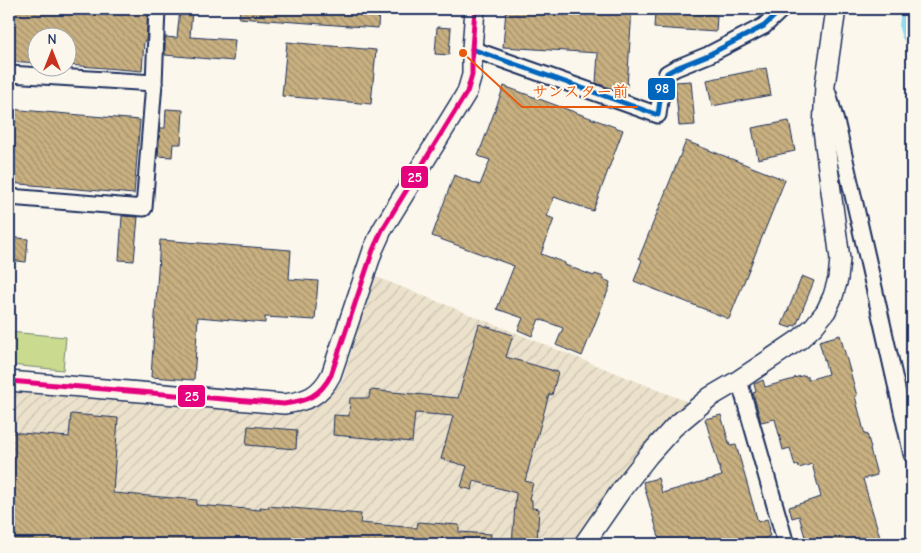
<svg xmlns="http://www.w3.org/2000/svg" width="921" height="553" font-family="'Comic Neue','Klee One',sans-serif">
<style>
.industrial{fill:url(#industrial-furrows)}
.pitch{fill:#cada8f;stroke:#728476}
.lines{fill:none;stroke-linecap:round;stroke-linejoin:round}
.river{stroke:#8fdcef;stroke-width:22}
.building{fill:url(#building-back-hatch);stroke:#1b2f5e}
.minor-casing{stroke:#1b2f5e;stroke-width:19}
.tertiary-casing{stroke:#1b2f5e;stroke-width:22}
.minor{stroke:#fbf7ec;stroke-width:15}
.tertiary{stroke:#fbf7ec;stroke-width:19}
.bus-1-casing{stroke:#fbf7ec;stroke-width:9}
.bus-2-casing{stroke:#fbf7ec;stroke-width:9}
.bus-1{stroke:#0065bd;stroke-width:5}
.bus-2{stroke:#e5007d;stroke-width:5}
.leader{fill:none;stroke:#e8590c;stroke-width:2}
.callout-dot{fill:#e8590c;stroke:#fbf7ec;stroke-width:2}
.callout-label{font-size:16px;text-anchor:middle;font-weight:bold;fill:#e8590c;stroke:#fbf7ec;stroke-width:4;stroke-linejoin:round;paint-order:stroke}
.line-badge{stroke:#fbf7ec;stroke-width:2}
.badge-label{font-size:14px;text-anchor:middle;font-weight:bold;fill:#fff}
</style>
<defs>
<pattern id="industrial-furrows" width="10" height="10" patternUnits="userSpaceOnUse" patternTransform="scale(1.25)"><rect width="10" height="10" fill="#ece2cc"/><path d="M-1 1l2-2M0 10L10 0M9 11l2-2" fill="none" stroke="#cac2b2"/></pattern>
<pattern id="building-back-hatch" width="6" height="6" patternUnits="userSpaceOnUse" patternTransform="scale(1.25)"><rect width="6" height="6" fill="#c9b080"/><path d="M-1 5l2 2M0 0l6 6M5-1l2 2" fill="none" stroke="#a2906c"/></pattern>
</defs>
<rect width="100%" height="100%" fill="#fbf7ec"/>
<filter id="ink" filterUnits="userSpaceOnUse"><feTurbulence type="fractalNoise" baseFrequency=".02" numOctaves="2"/><feDisplacementMap in="SourceGraphic" scale="10" xChannelSelector="R" yChannelSelector="G"/><feConvolveMatrix kernelMatrix="1 2 1 2 8 2 1 2 1" color-interpolation-filters="sRGB"/></filter>
<g filter="url(#ink)">
<polygon class="industrial" points="374,276 688,402 651,439 571,544 9,544 9,392 293,414 322,402 342,382"/>
<polygon class="pitch" points="9,332 66,337 63,370 9,365"/>
<g class="lines">
<polyline class="river" points="912,10 910,27 912,33"/>
</g>
<g class="building">
<polygon points="9,9 148,9 146,41 144,41 142,71 68,65 68,38 38,38 38,63 9,61"/>
<polygon points="180,9 192,9 190,37 235,40 233,61 165,55 165,37 177,38"/>
<polygon points="240,9 379,9 378,28 239,18"/>
<polygon points="506,9 632,9 627,87 624,87 624,93 596,83 598,53 503,47"/>
<polygon points="655,11 717,15 716,32 654,28"/>
<polygon points="437,27 451,28 449,55 435,54"/>
<polygon points="287,42 376,50 371,104 282,96"/>
<polygon points="766,68 771,95 712,106 707,80"/>
<polygon points="691,81 695,125 679,126 675,82"/>
<polygon points="504,86 623,130 593,211 554,197 547,216 554,219 541,254 565,263 565,265 586,273 594,276 595,274 604,277 603,279 610,282 609,286 610,286 582,356 556,345 563,328 539,319 532,336 518,330 523,318 497,309 514,266 432,236 454,175 480,185 490,160 478,156"/>
<polygon points="9,109 140,120 134,194 9,183"/>
<polygon points="166,109 183,110 181,144 173,144 172,157 158,156 160,128 165,128"/>
<polygon points="789,121 795,151 758,159 752,128"/>
<polygon points="686,141 785,180 729,319 634,281 642,260 639,258"/>
<polygon points="122,216 138,217 134,261 119,260"/>
<polygon points="9,237 28,239 26,262 9,260"/>
<polygon points="160,240 291,250 289,279 318,281 315,320 265,317 265,323 198,317 194,380 151,377"/>
<polygon points="802,276 814,281 796,326 792,325 791,328 782,325"/>
<polygon points="479,324 513,335 506,357 558,372 552,395 549,394 525,481 533,483 529,499 532,500 532,508 539,509 537,542 529,541 529,544 512,544 516,493 474,481 472,490 461,487 467,466 441,459 453,416 415,413 412,442 333,435 334,415 349,416 350,398 369,398 370,390 458,398"/>
<polygon points="840,335 857,396 855,396 865,435 867,434 871,448 870,449 877,475 863,479 882,544 807,544 799,516 792,518 789,507 821,497 812,464 799,468 798,465 795,466 790,448 783,450 775,419 761,422 753,393 756,392 754,384 763,380 765,387 794,379 794,378 805,375 806,377 808,377 808,380 828,374 819,341"/>
<polygon points="71,414 118,418 113,493 197,500 196,505 261,510 260,507 269,508 268,506 361,514 360,523 417,528 418,522 459,525 459,532 491,534 490,544 9,544 9,432 69,437"/>
<polygon points="721,415 730,446 736,445 758,522 767,519 770,530 768,530 770,536 763,539 763,540 748,544 661,544 643,482 658,478 662,493 722,476 705,419"/>
<polygon points="248,426 297,430 296,449 246,445"/>
</g>
<g class="lines">
<defs>
<g id="minor">
<polyline points="472,49 658,115 662,86 667,73 676,68 708,55 764,26 782,9"/>
<polyline points="9,74 154,83"/>
<polyline points="828,93 838,129 912,455"/>
<polyline points="9,197 144,208 154,83 157,9"/>
<polyline points="739,380 786,544"/>
</g>
<g id="tertiary">
<path d="M9,381L284,404C307,401 320,396 331,375L373,250L382,230L467,92L472,75V49L475,9"/>
<polyline points="584,544 622,489 648,456 674,427 710,397 739,380 800,339 814,326 826,311 833,296 838,279 840,259 823,130 825,85 836,9"/>
</g>
</defs>
<use href="#minor" class="minor-casing"/>
<use href="#tertiary" class="tertiary-casing"/>
<use href="#minor" class="minor"/>
<use href="#tertiary" class="tertiary"/>
<defs>
<polyline id="bus-1" points="472,49 658,115 662,86 667,73 676,68 708,55 764,26 782,9"/>
<path id="bus-2" d="M9,381L284,404C307,401 320,396 331,375L373,250L382,230L467,92L472,75V49L475,9"/>
</defs>
<use href="#bus-1" class="bus-1-casing"/>
<use href="#bus-2" class="bus-2-casing"/>
<use href="#bus-1" class="bus-1"/>
<use href="#bus-2" class="bus-2"/>
</g>
</g>
<path class="leader" d="M463 53L522 107H638"/>
<circle class="callout-dot" cx="463" cy="53" r="5"/>
<g class="callout-label">
<text x="580" y="97">サンスター前</text>
</g>
<g class="line-badge">
<rect x="647" y="77" width="29" height="24" rx="5" fill="#0065bd"/>
<rect x="400" y="165" width="29" height="24" rx="5" fill="#e5007d"/>
<rect x="177" y="384" width="29" height="24" rx="5" fill="#e5007d"/>
</g>
<g class="badge-label">
<text x="662" y="93">98</text>
<text x="415" y="182">25</text>
<text x="192" y="401">25</text>
</g>
<rect width="921" height="553" fill="none" stroke="#fbf7ec" stroke-width="30"/>
<rect x="15" y="15" width="891" height="523" fill="none" stroke="#1b2f5e" stroke-width="2" filter="url(#ink)"/>
<g transform="translate(52 52)"><circle r="24" fill="#fbf7ec" stroke="#a1a7b3"/>
<path d="M0-4L9 19L0 12L-9 19Z" fill="#c8321e"/>
<text y="-8" font-size="14" font-weight="bold" text-anchor="middle" fill="#1b2f5e">N</text>
</g>
</svg>
